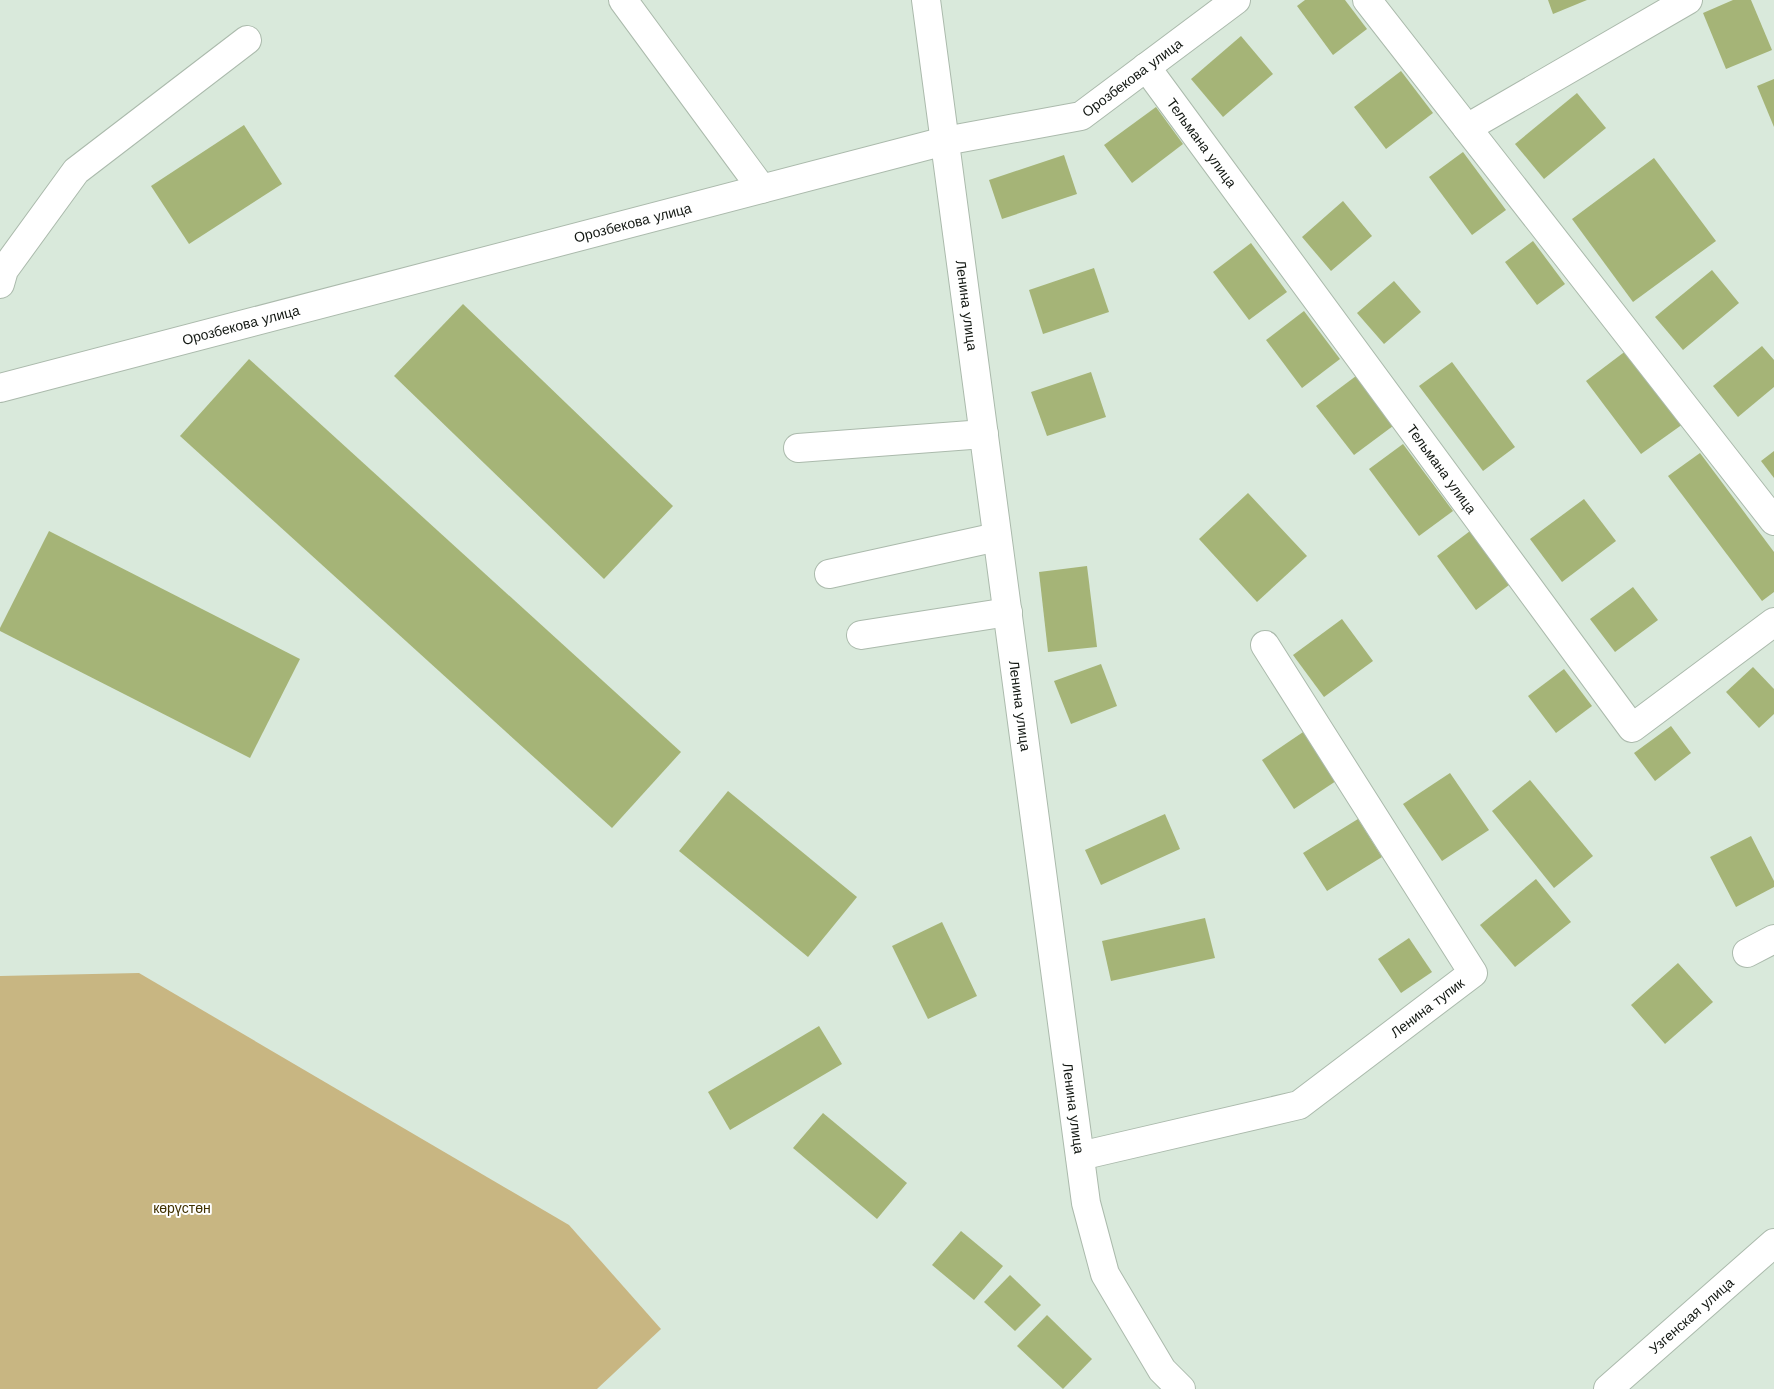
<svg xmlns="http://www.w3.org/2000/svg" width="1774" height="1389" font-family="'Work Sans',sans-serif">
<style>
.green{fill:#c8b682}
.building{fill:#a5b477}
.lines{fill:none;stroke-linecap:round;stroke-linejoin:round}
.minor-casing{stroke:#abbaac;stroke-width:30}
.minor{stroke:#fff;stroke-width:28}
.labels{text-anchor:middle;dominant-baseline:central;stroke-width:4;stroke-linejoin:round;paint-order:stroke}
.street-label{font-size:14px;fill:#131813;stroke:#fff}
.park-label{font-size:14px;fill:#403100;stroke:#fff}
</style>
<rect width="100%" height="100%" fill="#d9e9db"/>
<polygon class="green" points="139,973 569,1225 661,1329 597,1389 0,1389 0,976"/>
<g class="building">
<polygon points="1305,0 1345,0 1367,29 1333,55 1297,6"/>
<polygon points="1548,0 1587,0 1553,14"/>
<polygon points="1733,0 1751,0 1772,50 1726,69 1703,13"/>
<polygon points="1241,36 1273,74 1223,117 1191,79"/>
<polygon points="1401,71 1433,113 1386,149 1354,107"/>
<polygon points="1774,79 1774,127 1757,86"/>
<polygon points="1577,93 1606,128 1544,179 1515,144"/>
<polygon points="1156,107 1183,144 1132,183 1104,145"/>
<polygon points="244,125 282,184 189,244 151,186"/>
<polygon points="1463,152 1506,210 1472,235 1429,177"/>
<polygon points="1064,155 1077,194 1002,219 989,180"/>
<polygon points="1654,158 1716,241 1633,302 1572,219"/>
<polygon points="1343,201 1372,236 1331,271 1302,237"/>
<polygon points="1533,241 1565,284 1537,305 1505,262"/>
<polygon points="1251,243 1287,292 1249,320 1213,272"/>
<polygon points="1094,268 1109,312 1043,334 1029,290"/>
<polygon points="1712,270 1739,303 1683,350 1655,317"/>
<polygon points="1394,281 1421,312 1384,344 1357,313"/>
<polygon points="463,304 673,506 604,579 394,376"/>
<polygon points="1304,311 1340,359 1302,388 1266,340"/>
<polygon points="1762,346 1774,360 1774,387 1738,417 1713,386"/>
<polygon points="1627,350 1683,424 1641,454 1586,381"/>
<polygon points="249,359 681,752 612,828 180,436"/>
<polygon points="1452,362 1515,447 1483,471 1419,386"/>
<polygon points="1091,372 1106,417 1047,436 1031,392"/>
<polygon points="1356,376 1393,426 1354,455 1316,406"/>
<polygon points="1403,444 1453,511 1419,536 1369,469"/>
<polygon points="1774,451 1774,478 1761,461"/>
<polygon points="1700,453 1774,552 1774,592 1762,601 1668,476"/>
<polygon points="1248,493 1307,556 1257,602 1199,539"/>
<polygon points="1584,499 1616,541 1562,582 1530,539"/>
<polygon points="49,531 300,659 250,758 0,631 0,628"/>
<polygon points="1470,531 1509,585 1476,610 1437,556"/>
<polygon points="1087,566 1097,647 1048,652 1039,572"/>
<polygon points="1633,587 1658,620 1615,652 1590,619"/>
<polygon points="1342,619 1373,661 1324,697 1293,655"/>
<polygon points="1101,664 1117,706 1071,724 1054,681"/>
<polygon points="1753,667 1774,689 1774,714 1759,728 1726,692"/>
<polygon points="1564,669 1592,706 1556,733 1528,696"/>
<polygon points="1671,726 1691,753 1655,781 1634,753"/>
<polygon points="1309,728 1342,777 1294,809 1262,760"/>
<polygon points="1450,773 1489,830 1442,861 1403,804"/>
<polygon points="1530,780 1593,856 1554,888 1492,811"/>
<polygon points="728,791 857,897 808,957 679,851"/>
<polygon points="1165,814 1180,849 1101,885 1085,850"/>
<polygon points="1358,819 1382,857 1327,891 1303,853"/>
<polygon points="1751,836 1774,881 1774,887 1736,907 1710,857"/>
<polygon points="1536,879 1571,922 1515,967 1480,925"/>
<polygon points="1205,918 1215,958 1111,981 1102,941"/>
<polygon points="942,922 977,996 928,1019 892,946"/>
<polygon points="1409,938 1432,972 1401,993 1378,959"/>
<polygon points="1678,963 1713,1002 1665,1044 1631,1005"/>
<polygon points="819,1026 842,1064 730,1130 708,1092"/>
<polygon points="823,1113 907,1183 877,1219 793,1148"/>
<polygon points="961,1231 1003,1266 974,1300 932,1265"/>
<polygon points="1010,1275 1041,1305 1015,1331 984,1302"/>
<polygon points="1047,1315 1092,1359 1063,1389 1017,1346"/>
</g>
<g class="lines">
<defs>
<g id="minor">
<polyline points="623,0 762,189"/>
<path id="s1" d="M926,0L1086,1203L1105,1274L1162,1370L1181,1389"/>
<polyline points="1367,0 1774,521"/>
<path id="s2" d="M1146,67L1632,728L1774,622"/>
<polyline points="1467,128 1688,0"/>
<polyline points="0,284 4,270 76,171 247,40"/>
<path id="s3" d="M0,388L945,141L1081,116L1236,0"/>
<polyline points="798,448 984,434"/>
<polyline points="829,574 997,537"/>
<polyline points="861,635 1008,612"/>
<polyline points="1747,953 1774,939"/>
<path id="s4" d="M1080,1156L1299,1105L1473,973L1265,645"/>
<path id="s5" d="M1608,1389L1774,1243"/>
</g>
</defs>
<use href="#minor" class="minor-casing"/>
<use href="#minor" class="minor"/>
</g>
<g class="labels">
<g class="street-label">
<text stroke="none"><textPath href="#s3" startOffset="1179">Орозбекова улица</textPath></text>
<text stroke="none"><textPath href="#s2" startOffset="94">Тельмана улица</textPath></text>
<text stroke="none"><textPath href="#s3" startOffset="654">Орозбекова улица</textPath></text>
<text stroke="none"><textPath href="#s1" startOffset="308">Ленина улица</textPath></text>
<text stroke="none"><textPath href="#s3" startOffset="249">Орозбекова улица</textPath></text>
<text stroke="none"><textPath href="#s2" startOffset="499">Тельмана улица</textPath></text>
<text stroke="none"><textPath href="#s1" startOffset="712">Ленина улица</textPath></text>
<text stroke="none"><textPath href="#s4" startOffset="386">Ленина тупик</textPath></text>
<text stroke="none"><textPath href="#s1" startOffset="1118">Ленина улица</textPath></text>
<text stroke="none"><textPath href="#s5" startOffset="111">Узгенская улица</textPath></text>
</g>
<g class="park-label">
<text x="182" y="1208">көрүстөн</text>
</g>
</g>
</svg>
